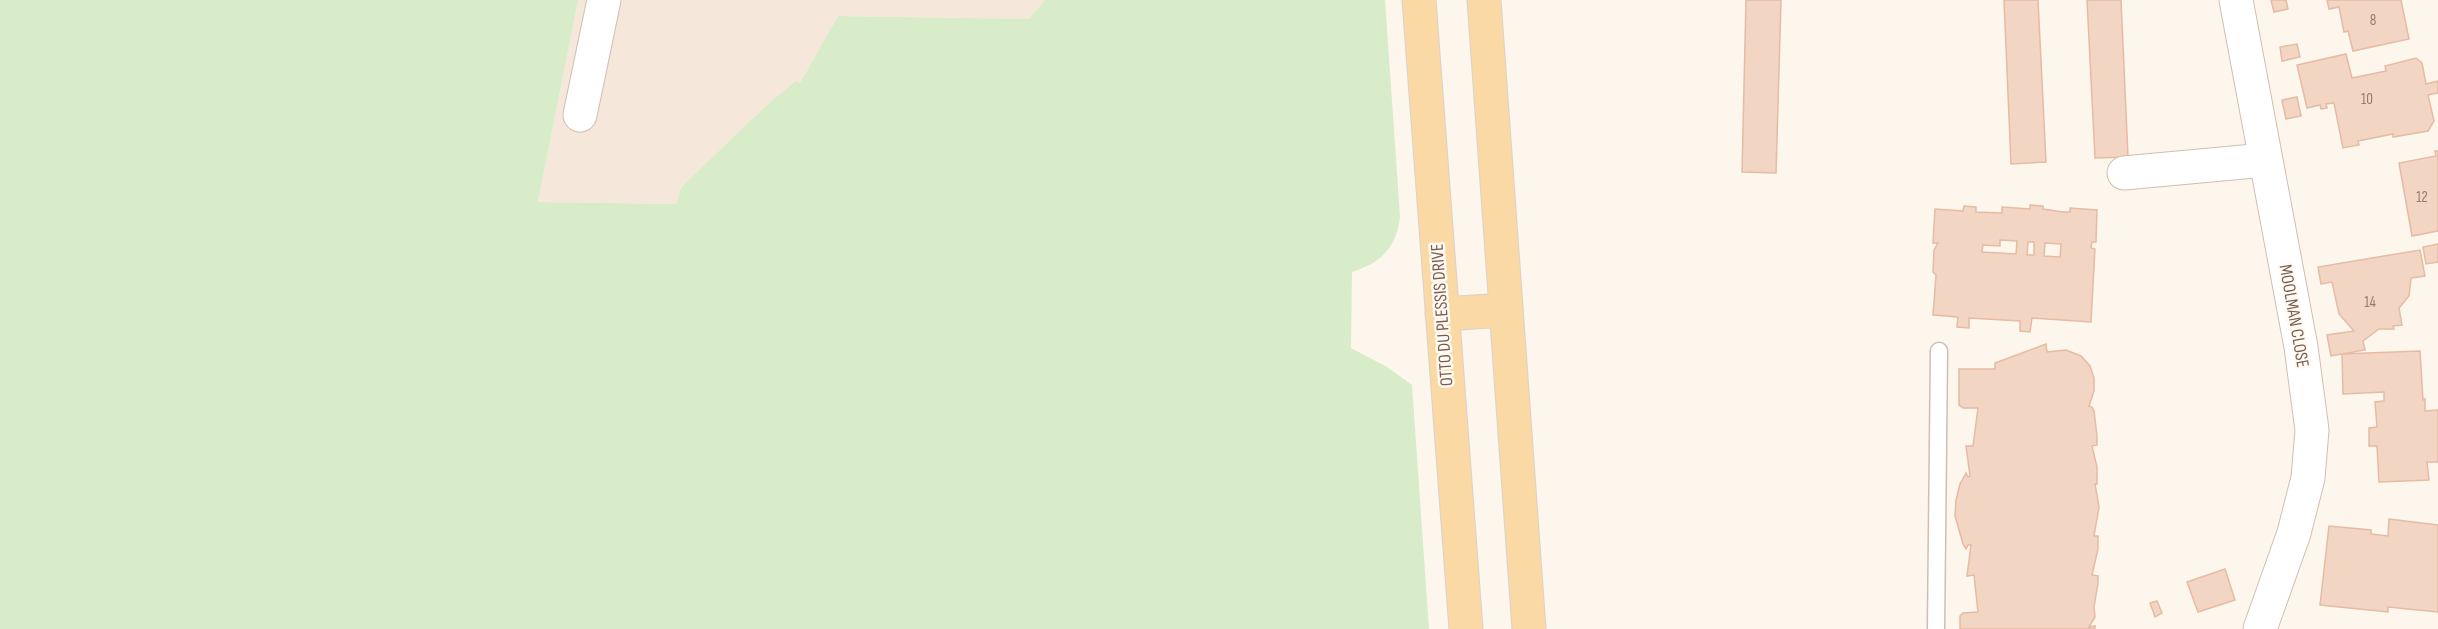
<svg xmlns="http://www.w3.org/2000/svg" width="2438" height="629" font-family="'Sofia Sans Condensed',sans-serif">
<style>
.residential{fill:#f5e8da}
.green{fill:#d8ecc9}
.building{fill:#f3d5c3;stroke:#e6bba3;stroke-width:1.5;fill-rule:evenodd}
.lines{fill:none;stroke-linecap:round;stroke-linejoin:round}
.service-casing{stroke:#d1beb0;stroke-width:19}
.minor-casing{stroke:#d1beb0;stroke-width:35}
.primary-casing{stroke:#dad1cd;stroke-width:35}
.service{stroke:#fff;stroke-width:16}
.minor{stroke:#fff;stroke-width:33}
.primary{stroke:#fbd9a5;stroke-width:33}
.labels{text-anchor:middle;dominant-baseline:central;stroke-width:5;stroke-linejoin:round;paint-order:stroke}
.number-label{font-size:15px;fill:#987a6a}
.street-label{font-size:18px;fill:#7a5c4d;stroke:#fffaf3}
</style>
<rect width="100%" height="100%" fill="#fdf6ec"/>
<polygon class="residential" points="578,0 1045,0 1029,19 838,16 800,83 769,103 681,187 678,204 538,202"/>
<path class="green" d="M0,0H578L538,202L677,204L681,187L769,103L796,81L800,83L838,16L1029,19L1045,0H1385L1400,216C1397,247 1381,263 1352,272L1351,348L1387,367L1412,385L1429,629H0Z"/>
<g class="building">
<polygon points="1746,0 1781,0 1776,173 1742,172"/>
<polygon points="2004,0 2038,0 2046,162 2011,164"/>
<polygon points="2087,0 2121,0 2128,157 2095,158"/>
<polygon points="2271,0 2286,0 2288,9 2274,12"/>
<polygon points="2327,0 2401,0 2409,39 2353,51 2348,31 2344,32 2339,7 2329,9"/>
<polygon points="2297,44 2300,57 2282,61 2280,47"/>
<polygon points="2346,54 2352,78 2386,71 2385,66 2416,58 2422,63 2426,84 2438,81 2438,93 2428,95 2434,121 2428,131 2393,137 2393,134 2358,141 2359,145 2343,148 2334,103 2326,104 2327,108 2321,109 2320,105 2307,108 2297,65"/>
<polygon points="2297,97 2301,116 2286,119 2282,100"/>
<polygon points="2435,151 2438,151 2438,231 2412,236 2399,163 2436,156"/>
<path d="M2030,205L2043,206V209L2063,212H2070V208L2097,210L2096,242H2092L2091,248L2095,249L2091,322L2032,318L2030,332L2020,331V321L1969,318V328L1957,327L1958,317L1933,315L1936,275L1933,272L1934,250L1938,243H1933L1935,209L1963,211L1964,206L1976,207V212L2002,213V207L2030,209ZM2000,240L2017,241L2016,254L1982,252L1983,245L2000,246ZM2028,242H2034V255H2027ZM2045,243L2061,244L2060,257L2044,256Z"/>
<polygon points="2438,244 2438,262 2426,264 2423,247"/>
<polygon points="2420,250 2425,276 2411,278 2409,296 2399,308 2402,325 2393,326 2394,329 2379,329 2363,341 2365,350 2331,356 2327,335 2354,331 2339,314 2332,282 2321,284 2318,267"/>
<polygon points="2046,344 2047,352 2066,350 2081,356 2090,366 2094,378 2094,391 2089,406 2092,407 2094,411 2097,436 2097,445 2092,446 2097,467 2097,484 2095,484 2099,507 2094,536 2098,536 2098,549 2092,575 2098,576 2098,583 2094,607 2095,617 2089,627 2095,626 2095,629 1960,629 1960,616 1963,613 1978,612 1974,575 1967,576 1971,545 1968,545 1966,549 1963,544 1955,516 1956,500 1960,484 1966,473 1968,477 1970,476 1966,446 1973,446 1978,408 1963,408 1959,405 1959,369 1995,369 1995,363"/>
<polygon points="2420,351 2423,400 2425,399 2425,411 2438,410 2438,462 2427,462 2429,480 2379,482 2377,446 2369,446 2369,428 2377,427 2375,402 2384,401 2384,392 2343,394 2342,354"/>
<polygon points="2389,519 2438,525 2438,612 2388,607 2388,612 2320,605 2329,526 2371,530 2371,534 2388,536"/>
<polygon points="2225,569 2235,600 2198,612 2187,582"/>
<polygon points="2157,601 2162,613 2155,617 2150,603"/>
</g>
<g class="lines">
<defs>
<polyline id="service" points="1936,629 1939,351"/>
<g id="minor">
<polyline points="2236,0 2301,347 2312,430 2308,478 2294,533 2260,629"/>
<polyline points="580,115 604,0"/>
<polyline points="2124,173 2265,160"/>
</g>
<g id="primary">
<polyline points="1419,0 1466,629"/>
<polyline points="1484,0 1529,629"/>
<polyline points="1442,314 1506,310"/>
</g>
</defs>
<use href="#service" class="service-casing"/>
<use href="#minor" class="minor-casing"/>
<use href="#primary" class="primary-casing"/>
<use href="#service" class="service"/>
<use href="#minor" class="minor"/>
<use href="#primary" class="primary"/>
</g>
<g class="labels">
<g class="number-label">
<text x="2373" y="20">8</text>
<text x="2367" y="99">10</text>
<text x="2422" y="197">12</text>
<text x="2370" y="302">14</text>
</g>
<g class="street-label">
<text transform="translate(1442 315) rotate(-94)">OTTO DU PLESSIS DRIVE</text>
<text transform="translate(2294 316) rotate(80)">MOOLMAN CLOSE</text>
</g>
</g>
</svg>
